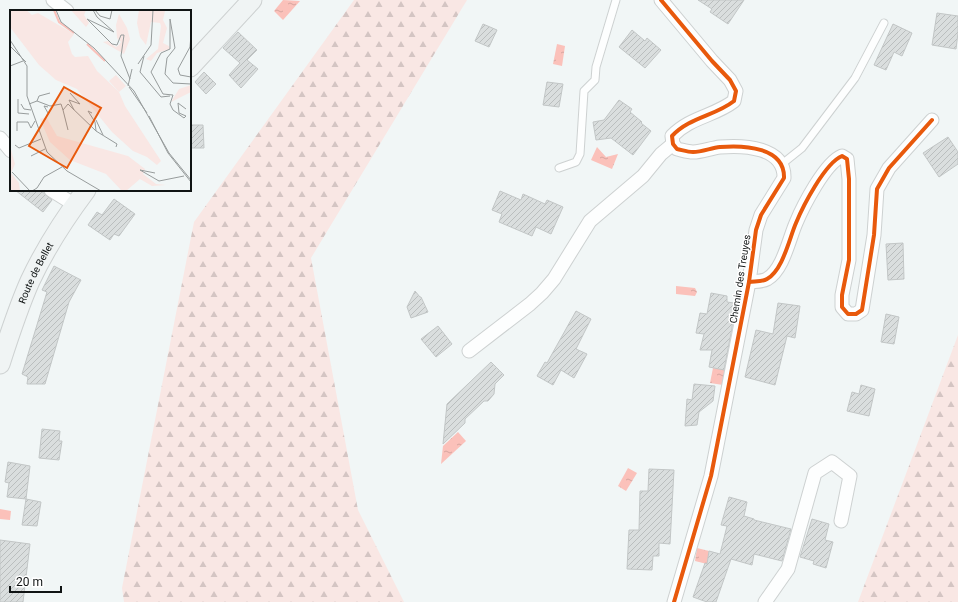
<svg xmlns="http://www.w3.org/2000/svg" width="958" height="602" font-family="Roboto,sans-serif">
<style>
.forest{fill:url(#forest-firs)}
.water{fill:url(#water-ripples)}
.building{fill:url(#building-hatch);stroke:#c2c6c6}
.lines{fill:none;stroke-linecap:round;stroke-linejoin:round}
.lane-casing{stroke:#cdd1d1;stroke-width:9}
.street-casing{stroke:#cdd1d1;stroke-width:15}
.secondary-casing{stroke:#cdd1d1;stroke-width:21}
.lane{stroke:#fdfefe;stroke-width:7}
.street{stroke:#fdfefe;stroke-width:13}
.secondary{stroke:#f0f4f4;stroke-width:19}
.cycleway-casing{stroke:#fff;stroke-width:6}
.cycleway{stroke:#e8590c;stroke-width:4}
.labels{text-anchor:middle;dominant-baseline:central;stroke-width:3;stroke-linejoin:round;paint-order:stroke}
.street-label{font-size:10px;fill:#101414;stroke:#fff}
.inset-river{fill:none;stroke:#fbc1ba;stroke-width:2}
.inset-road{fill:none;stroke:#979c9c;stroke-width:1}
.view{fill:#e8590c;fill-opacity:0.15;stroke:#e8590c;stroke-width:2}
.inset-edge{fill:none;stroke:#101414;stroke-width:2}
</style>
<defs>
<pattern id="forest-firs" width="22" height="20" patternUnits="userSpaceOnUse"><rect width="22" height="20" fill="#f9e7e4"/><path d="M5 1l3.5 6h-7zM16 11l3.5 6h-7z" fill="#d4c5c3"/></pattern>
<pattern id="water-ripples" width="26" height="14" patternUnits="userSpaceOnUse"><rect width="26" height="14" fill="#fbc1ba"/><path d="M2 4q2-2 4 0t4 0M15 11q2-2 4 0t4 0" fill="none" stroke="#d6a59f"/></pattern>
<pattern id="building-hatch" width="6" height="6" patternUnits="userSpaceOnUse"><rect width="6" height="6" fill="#dadede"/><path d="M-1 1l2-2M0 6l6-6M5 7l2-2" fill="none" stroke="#babebe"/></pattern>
</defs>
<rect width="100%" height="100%" fill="#f1f6f6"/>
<g class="forest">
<polygon points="354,0 467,0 311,258 358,510 404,602 124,602 122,588 194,222"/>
<polygon points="958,335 958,602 858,602"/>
</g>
<g class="water">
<polygon points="283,0 300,1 283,20 274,11"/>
<polygon points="557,44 565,46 562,66 553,64"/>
<polygon points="597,147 606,157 618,154 612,169 591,160"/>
<polygon points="676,286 695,288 697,292 695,296 676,294"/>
<polygon points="713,368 726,370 723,385 710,383"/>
<polygon points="458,432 466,441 441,464 443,446"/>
<polygon points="628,468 637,473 626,491 618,486"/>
<polygon points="0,509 11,511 10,520 0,519"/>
<polygon points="697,548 709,551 707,564 695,561"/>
</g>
<g class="building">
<polygon points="698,0 744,0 728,24 710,12 712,9"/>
<polygon points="937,13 958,16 958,33 956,49 932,45"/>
<polygon points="483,24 497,30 489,47 475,41"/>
<polygon points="893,24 912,33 902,56 894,52 886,70 874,65"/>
<polygon points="632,30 645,41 647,38 661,50 645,68 619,47"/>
<polygon points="238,32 257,50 247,60 258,69 241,88 229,75 240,63 223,48"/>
<polygon points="204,72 216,84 206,94 195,82"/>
<polygon points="547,82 563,84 559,107 543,105"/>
<polygon points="619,100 632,109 630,112 642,122 641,123 651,131 633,155 611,138 596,140 593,122 604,120"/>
<polygon points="190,125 203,125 204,148 190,148"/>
<polygon points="948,137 958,152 958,164 939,177 923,153"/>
<polygon points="15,190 40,190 52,200 43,212"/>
<polygon points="500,191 521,200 523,194 545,204 547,200 563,207 551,234 536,227 532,236 499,222 502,214 492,210"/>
<polygon points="114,199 135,214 119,236 114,234 110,240 88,225 97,212 102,215"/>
<polygon points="903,243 904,279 888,280 886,244"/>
<polygon points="54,266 81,280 69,302 45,384 27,384 28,377 22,374 47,292 42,290"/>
<polygon points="415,291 420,297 421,297 428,312 411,318 407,307"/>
<polygon points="711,293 727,296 727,302 734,303 732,328 724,370 709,367 712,350 700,350 704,334 696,333 700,313 707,314"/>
<polygon points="778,303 800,306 795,338 787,336 775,385 745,377 756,330 773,334"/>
<polygon points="576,311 591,319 576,349 587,354 574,378 561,370 553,385 537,376 545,362 547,363"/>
<polygon points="886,314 899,317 894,344 881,342"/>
<polygon points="438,326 452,344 436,357 421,339"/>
<polygon points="491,362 504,375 495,384 494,394 488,401 484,401 465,419 465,423 443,444 447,404"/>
<polygon points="694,384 715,386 713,401 699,412 697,425 685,426 687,399 692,400"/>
<polygon points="861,385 875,389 869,416 847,411 852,392 859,394"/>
<polygon points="42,429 60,431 59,441 62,441 59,460 39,458"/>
<polygon points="8,462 30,466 26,499 7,497 9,483 5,482"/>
<polygon points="649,469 674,470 670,544 659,543 659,556 653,556 652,570 627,569 629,530 639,530 640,491 648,491"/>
<polygon points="729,497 747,502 744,516 754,519 754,520 791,529 782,561 754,554 752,565 731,559 716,602 707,602 693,597 705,563 707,564 709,551 720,554 727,526 721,525"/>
<polygon points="26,499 41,502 37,526 22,525"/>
<polygon points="812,519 829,524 825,540 833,542 826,568 813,564 814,561 800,557"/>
<polygon points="0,540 30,544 23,602 0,602"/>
</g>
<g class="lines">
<defs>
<g id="lane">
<polyline points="782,164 802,148 855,78 884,23"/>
<polyline points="559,168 576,162 580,154 584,91 595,80 596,67 616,0"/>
</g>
<g id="street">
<polyline points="53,0 67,11"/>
<path d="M661,0L712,61L730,80L736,91L734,101C715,116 690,117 672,136L673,144L677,149C682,150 688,152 693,152C702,152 711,148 720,147C744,145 785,147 784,178L761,215L756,230L749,282L711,476L674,602"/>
<polyline points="0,138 11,151"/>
<polyline points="51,190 75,205"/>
<path d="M749,282C754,281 762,282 767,279C783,270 789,239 796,223C803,206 825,163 842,156L847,159L849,179V260L842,295V307L848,314H856L862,310L874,235L877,189L889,168L932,120"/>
<polyline points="469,351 530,304 542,293 554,279 590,221 643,176 661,154 673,144"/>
<polyline points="765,602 788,569 815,473 832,462 850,476 841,521"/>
</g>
<g id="secondary">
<polyline points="190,67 252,0"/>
<path id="s1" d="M0,364C9,336 18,308 30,281C45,249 65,218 86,190"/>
</g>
</defs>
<use href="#lane" class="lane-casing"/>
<use href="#street" class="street-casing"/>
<use href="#secondary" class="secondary-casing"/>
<use href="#lane" class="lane"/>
<use href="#street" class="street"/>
<use href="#secondary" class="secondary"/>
<defs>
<g id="cycleway">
<path d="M661,0L712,61L730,80L736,91L734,101C715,116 690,117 672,136L673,144L677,149C682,150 688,152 693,152C702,152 711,148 720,147C744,145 785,147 784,178L761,215L756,230L749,282L711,476L674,602"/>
<path d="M749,282C754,281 762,282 767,279C783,270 789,239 796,223C803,206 825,163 842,156L847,159L849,179V260L842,295V307L848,314H856L862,310L874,235L877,189L889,168L932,120"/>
</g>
</defs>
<use href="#cycleway" class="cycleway-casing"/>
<use href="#cycleway" class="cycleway"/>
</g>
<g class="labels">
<g class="street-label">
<text stroke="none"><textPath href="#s1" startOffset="98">Route de Bellet</textPath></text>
<text transform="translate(740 279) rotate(-81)">Chemin des Treuyes</text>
</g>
</g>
<g transform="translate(10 10)">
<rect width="181" height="181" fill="#f1f6f6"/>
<path d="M0,0H16L22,5L28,3L64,24L58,32L62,44L65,47L78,46L87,61L109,82L115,96L151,151L147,155L137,147L123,141L102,122L67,79L46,70L29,55L0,17ZM61,0H76L74,5L79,13L76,17ZM129,0L155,1L153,10L157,18L153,33L159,36L160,39L147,43L141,51L136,49L148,39L151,16L150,13L141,12L136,35L130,27L127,13ZM109,4L117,18L120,29L114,44L93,32L98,31L106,37L109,35L111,32L107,28L106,15ZM181,75V82L161,92L169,79ZM36,107L47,126L118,146L135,159L133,164L146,174L156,175L142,176L130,169L116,181H112L96,164L60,150L40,132L30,109ZM0,136L5,154L1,163L9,173L10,181H0Z" fill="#f9e7e4"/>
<path d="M106,65L116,76L109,82L99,71Z" fill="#f9e7e4"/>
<path class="inset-river" d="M44,0L49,12L64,23M77,34L95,51"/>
<path class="inset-road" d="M46,0L51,12L84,38L124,81L159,143L181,170M83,0L87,7L104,22L77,9L102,34L107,35L111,25H114L111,46L120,69M85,0L90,6L100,9L102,0M181,25L180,37L168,59L170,65L181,67M0,30L17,56V86L37,142L57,161L91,181M0,36L16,52M134,46L130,62L151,87L160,86M128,54L141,35L143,0M0,56L13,51M118,76L122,59M119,77L137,103M60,83L70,94L59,90L64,100M163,85L153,84L141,62L151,43L160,39V9L165,38L157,48L155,64L163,73L181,74M163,85L160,94L163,100L174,108L176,106L169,103L168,93L176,99M8,89V103L19,104M27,91L29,86L40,83M11,94L14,99L21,100M19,94L27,91L40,96L51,94L53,100L58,94L86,121L107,134L106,137M38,97L34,96L38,103M53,100L58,120M82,103L78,101L85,112L86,121M139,106L158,143L181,172M86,110L93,125M7,121V112H18L21,118L25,111M5,135L9,138L31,129M21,146L35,139M2,162L20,181M145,163L130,160L149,171L174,166M22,181L27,178L34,167L52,157"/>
<path class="view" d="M54,77L91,98L57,158L19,136Z"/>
<rect width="181" height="181" class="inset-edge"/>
</g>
<path d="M10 586v6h51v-6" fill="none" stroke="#101414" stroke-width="2"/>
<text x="16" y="586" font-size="12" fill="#101414" stroke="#ffffff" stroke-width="3" paint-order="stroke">20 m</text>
</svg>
